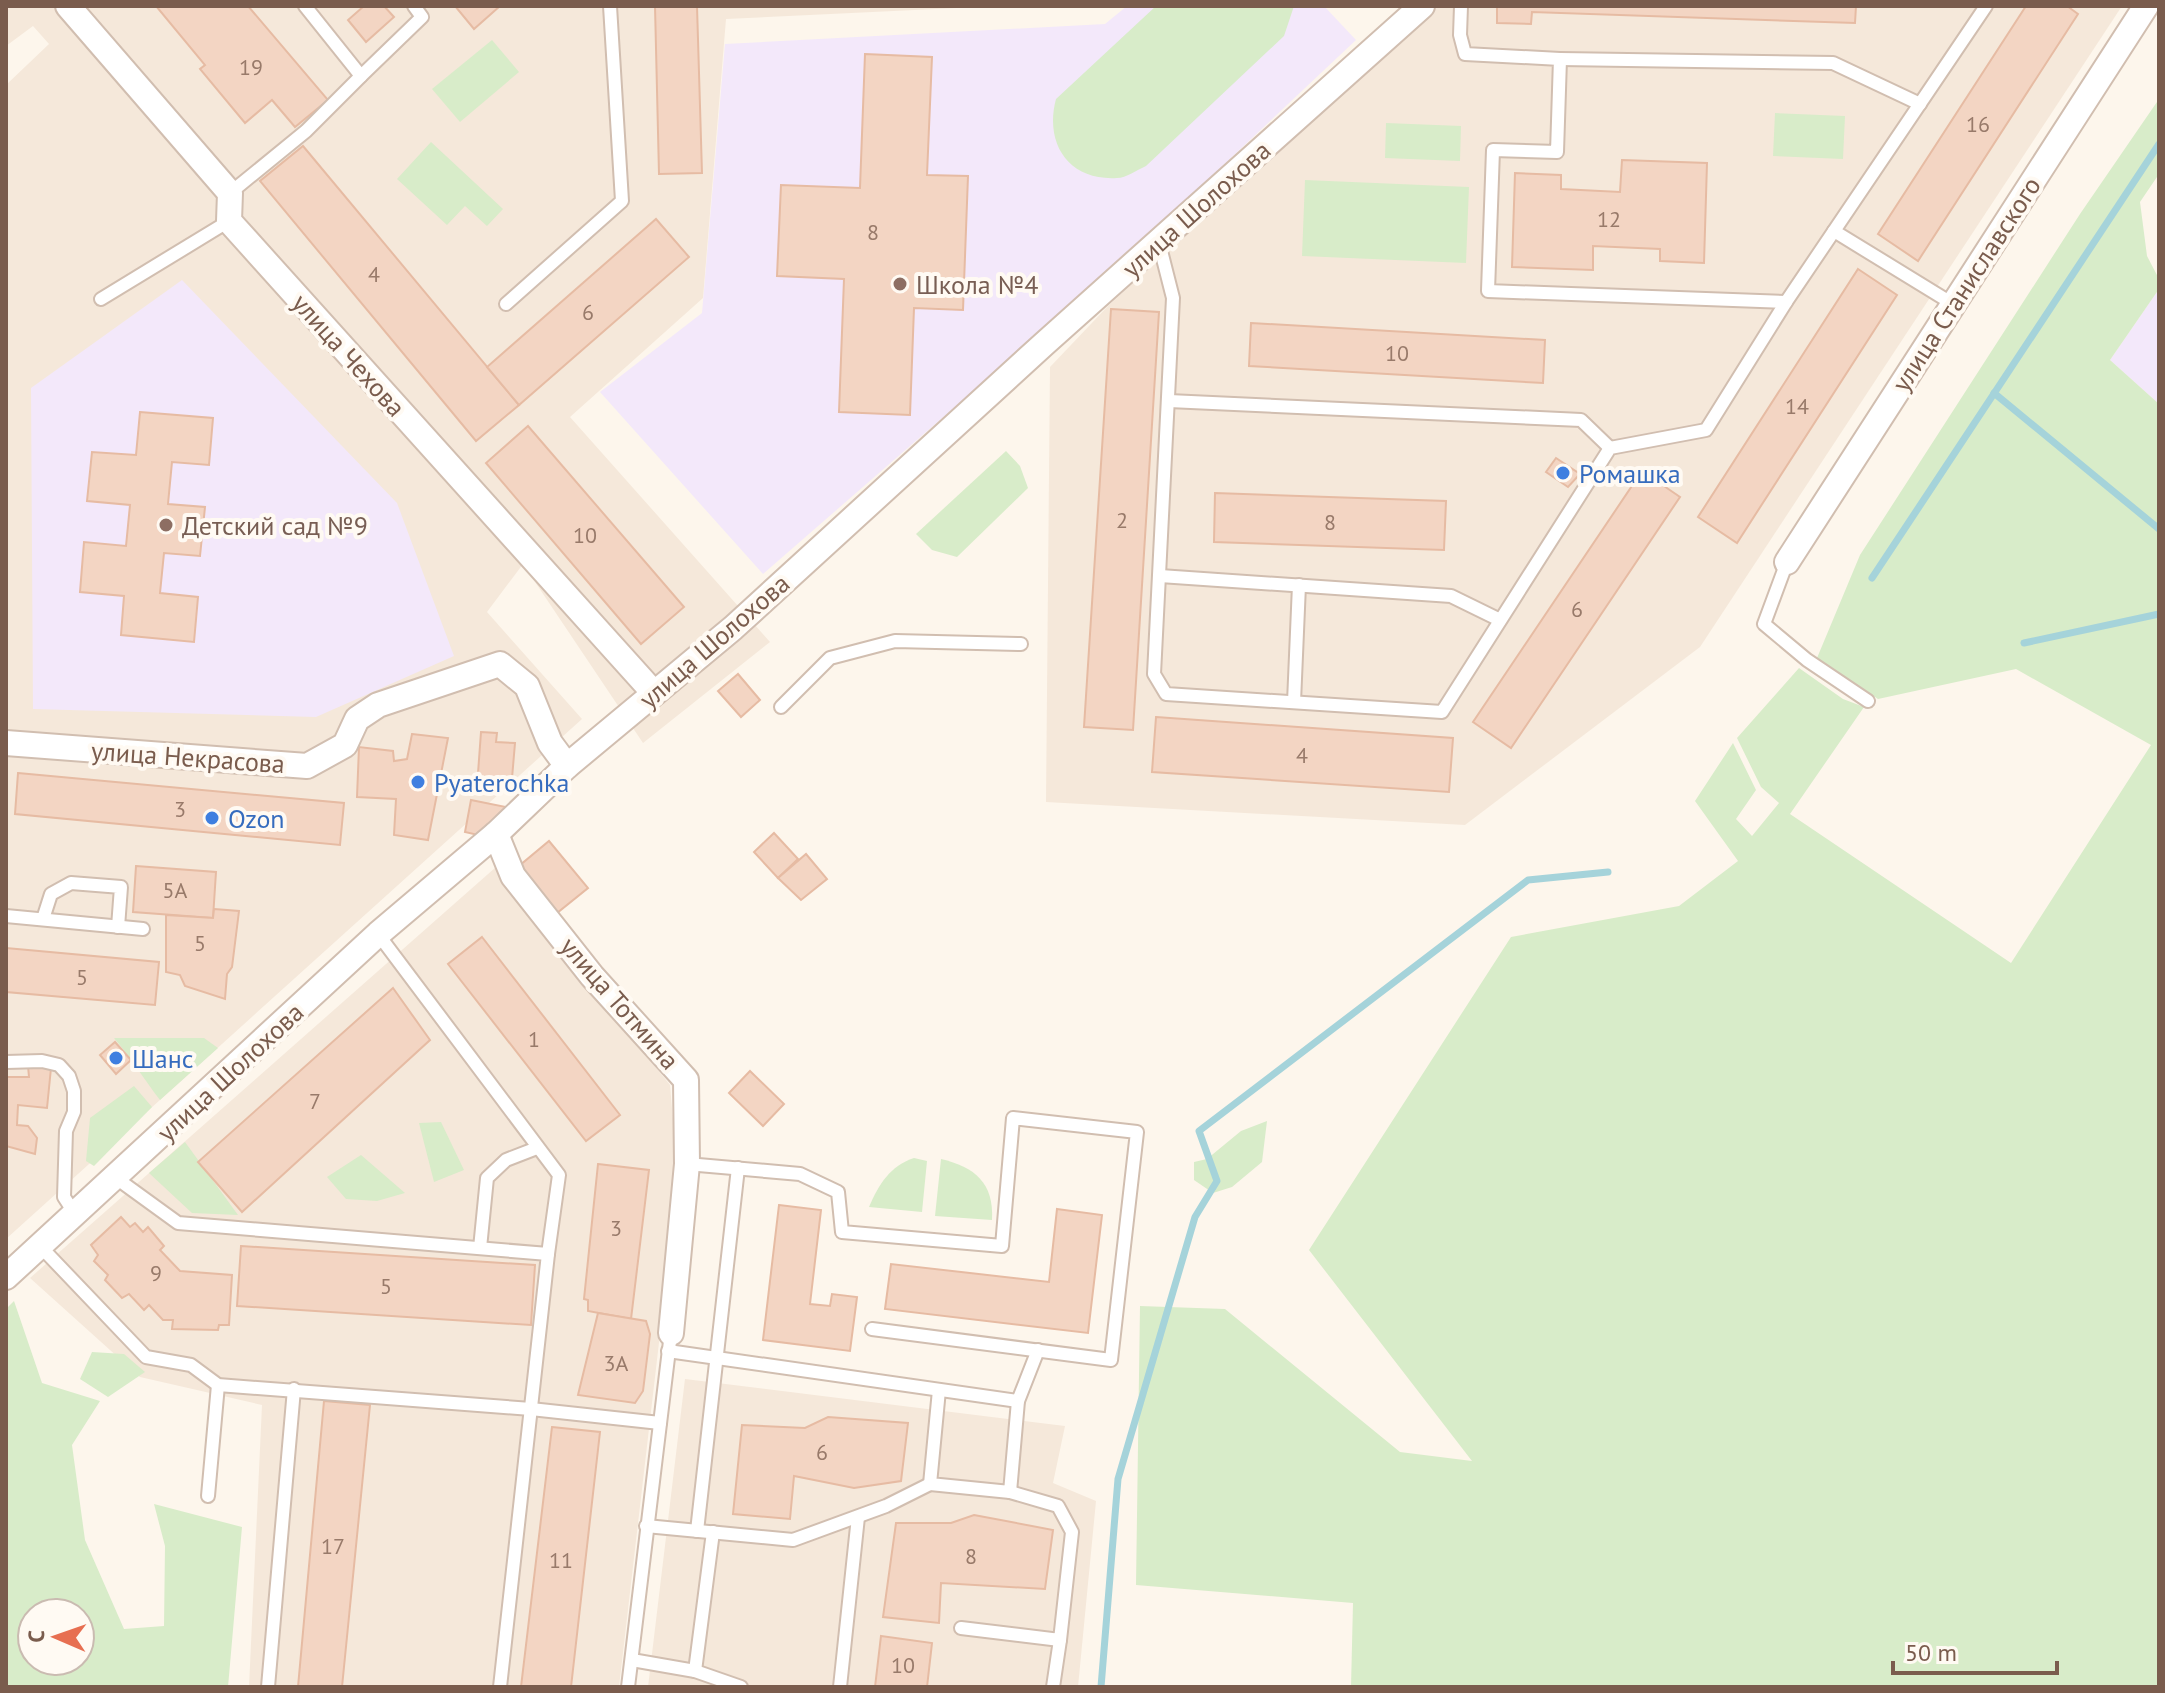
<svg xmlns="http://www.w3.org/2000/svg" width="2165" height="1693" font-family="'PT Sans',sans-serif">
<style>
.residential{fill:#f5e8da}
.education{fill:#f3e8fa}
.green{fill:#d8ecc9;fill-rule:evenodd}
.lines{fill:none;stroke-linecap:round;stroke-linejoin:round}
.stream{stroke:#a5d3da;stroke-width:7}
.building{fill:#f3d5c3;stroke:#e6bba3;stroke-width:2}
.service-casing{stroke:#d1beb0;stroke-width:16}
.minor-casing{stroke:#d1beb0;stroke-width:28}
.service{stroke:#fff;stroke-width:12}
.minor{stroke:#fff;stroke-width:24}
.education-dot{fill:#8d6e63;stroke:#fffaf3;stroke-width:3}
.shop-dot{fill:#3f7fe0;stroke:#fffaf3;stroke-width:3}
.labels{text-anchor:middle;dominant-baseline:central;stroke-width:8;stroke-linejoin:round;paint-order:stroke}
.number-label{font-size:22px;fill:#987a6a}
.street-label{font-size:26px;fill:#7a5c4d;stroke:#fffaf3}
.education-label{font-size:26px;fill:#785e54;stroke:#fffaf3;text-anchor:start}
.shop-label{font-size:26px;fill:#366cbe;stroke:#fffaf3;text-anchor:start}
</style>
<rect width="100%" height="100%" fill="#fdf6ec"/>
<g class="residential">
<polygon points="6,6 999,6 726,19 703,298 570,417 770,642 643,743 523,564 487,612 582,719 6,1239 6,85 49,44 33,26 6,46"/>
<polygon points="1435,6 2122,6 1700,647 1465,825 1046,802 1050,367 1109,305"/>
<polygon points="496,867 670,1085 678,1179 619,1687 249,1687 262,1405 140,1377 30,1278"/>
<polygon points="685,1379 1065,1426 1053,1483 1096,1501 1078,1687 648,1687"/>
</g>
<g class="education">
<polygon points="1127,6 1324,6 1356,40 1112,270 763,574 600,392 702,313 725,44 1105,24"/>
<polygon points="182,280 397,503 454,656 316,717 33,709 31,388"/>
<polygon points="2159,289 2159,404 2110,360"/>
</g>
<g class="green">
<path d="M1156,6H1294L1284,36L1146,166C1137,170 1126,178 1117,178C1069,181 1044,144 1056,99Z"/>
<polygon points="492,40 519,72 460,122 432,89"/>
<polygon points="2159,99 2159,174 2140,202 2147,256 2159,279 2159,289 2110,360 2159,404 2159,1687 1351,1687 1353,1603 1136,1585 1140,1306 1225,1309 1400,1452 1472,1461 1309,1250 1511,937 1679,906 1738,861 1695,801 1733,743 1756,790 1736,819 1752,836 1779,803 1761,787 1737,738 1799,668 1843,699 1864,707 1790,814 2011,963 2151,745 2016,669 1878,699 1817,658 1860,555 2080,214"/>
<polygon points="1775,113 1845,116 1843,159 1773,156"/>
<polygon points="1386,123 1461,126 1460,161 1385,158"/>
<polygon points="431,142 503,209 487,226 465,206 447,225 397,179"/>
<polygon points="1305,180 1469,187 1466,263 1302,256"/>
<polygon points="1006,451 1020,466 1028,488 957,557 932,550 916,534"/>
<path d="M114,1038H204L218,1048L160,1100C144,1079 131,1058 114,1038Z"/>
<polygon points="134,1086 152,1107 94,1166 86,1161 90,1118"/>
<polygon points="1267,1121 1262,1162 1232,1187 1213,1193 1194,1180 1194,1162 1207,1159 1241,1131"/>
<polygon points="441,1122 464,1170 434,1182 419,1123"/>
<polygon points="185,1142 238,1215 192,1213 149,1173"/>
<polygon points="361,1155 405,1193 377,1201 346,1199 327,1177"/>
<path d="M914,1158L927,1161L922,1212L869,1207C879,1184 890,1166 914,1158Z"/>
<path d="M941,1159C975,1167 994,1183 992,1220L935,1216Z"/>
<path d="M14,1301L42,1383L100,1401L72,1445L85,1540L124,1629L164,1626L165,1546L154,1504L242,1527L228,1687H6V1309ZM32,1613H80V1661H32Z"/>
<polygon points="92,1352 124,1354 145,1372 108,1397 80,1379"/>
</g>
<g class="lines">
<g class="stream">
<polyline points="1994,393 2159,529"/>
<polyline points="1872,578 2159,144"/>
<polyline points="2024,643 2159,614"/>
<polyline points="1101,1687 1118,1479 1195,1217 1217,1181 1199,1131 1528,880 1608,872"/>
</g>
</g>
<g class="building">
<polygon points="156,6 248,6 328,100 295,127 272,100 245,123 200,69 205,65"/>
<polygon points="364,6 384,6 394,17 366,42 348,20"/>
<polygon points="455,6 500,6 474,29"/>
<polygon points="655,6 697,6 702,173 659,174"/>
<polygon points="1497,6 1856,6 1855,23 1532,12 1531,24 1497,23"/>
<polygon points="2026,6 2067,6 2078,14 1918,261 1878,234"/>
<polygon points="865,54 932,57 927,175 968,176 963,310 914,308 910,415 839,412 844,279 777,276 781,185 860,188"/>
<polygon points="303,146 519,405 476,441 260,181"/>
<polygon points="1622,160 1707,163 1704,263 1660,261 1660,249 1593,246 1593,270 1512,267 1515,173 1561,175 1561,189 1620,192"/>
<polygon points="656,219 689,257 519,405 487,367"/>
<polygon points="1858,269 1897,295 1737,543 1698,517"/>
<polygon points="1111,309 1159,312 1133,730 1084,727"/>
<polygon points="1251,323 1545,340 1543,383 1249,366"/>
<polygon points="140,412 213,418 209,465 172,462 168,504 205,507 200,556 164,553 160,593 198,597 194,642 121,635 124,596 80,592 84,542 126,546 130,505 87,501 92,452 136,455"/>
<polygon points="528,426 684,607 641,644 486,463"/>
<polygon points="1556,458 1580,474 1568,487 1546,472"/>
<polygon points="1642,471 1680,497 1511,748 1473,722"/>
<polygon points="1215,493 1446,501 1444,550 1214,542"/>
<polygon points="738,674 760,700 741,717 718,691"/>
<polygon points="1156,717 1453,738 1449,792 1152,772"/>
<polygon points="481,732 497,733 496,742 515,743 511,790 477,787"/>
<polygon points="412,734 448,738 428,840 394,835 396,799 357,797 359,747 393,751 394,761 407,759"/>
<polygon points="18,773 344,803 340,845 15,814"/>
<polygon points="471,800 506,807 478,835 465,832"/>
<polygon points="774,833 798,859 778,878 754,852"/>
<polygon points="549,841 588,888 557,913 519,866"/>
<polygon points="806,854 827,879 801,900 778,878"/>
<polygon points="136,866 216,872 213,918 133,912"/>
<polygon points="214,909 239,911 232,967 227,974 225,999 185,986 180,975 166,972 166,915 213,918"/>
<polygon points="482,937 620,1115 586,1141 448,964"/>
<polygon points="6,948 159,962 155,1005 6,992"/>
<polygon points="393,988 430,1040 242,1212 198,1162"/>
<polygon points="115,1042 131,1060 116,1074 100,1055"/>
<polygon points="28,1066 51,1068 47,1108 18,1105 17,1125 28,1126 37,1138 35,1154 6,1146 6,1077 29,1077"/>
<polygon points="750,1071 784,1104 763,1126 729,1093"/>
<polygon points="598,1164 649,1170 631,1319 588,1311 588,1300 584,1299"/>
<polygon points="779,1205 821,1210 810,1304 830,1306 832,1294 857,1297 850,1351 763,1340"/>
<polygon points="1057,1209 1102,1215 1088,1333 885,1309 891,1264 1049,1282"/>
<polygon points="121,1217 130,1227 135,1223 143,1232 148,1227 164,1246 160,1250 180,1271 232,1275 229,1325 219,1325 218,1330 172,1329 173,1320 163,1320 149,1305 144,1310 129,1294 122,1298 105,1280 108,1275 94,1261 98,1255 91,1245"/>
<polygon points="241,1246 535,1265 531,1325 237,1306"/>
<polygon points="598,1313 646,1321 650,1334 643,1391 635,1403 578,1395"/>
<polygon points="324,1401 370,1405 342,1687 298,1687"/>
<polygon points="828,1417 908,1423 901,1481 854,1488 794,1476 790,1519 733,1514 742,1425 805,1428"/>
<polygon points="552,1427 600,1432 571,1687 521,1687"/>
<polygon points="974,1515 1053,1530 1045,1589 941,1583 939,1623 883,1617 896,1523 951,1523"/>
<polygon points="881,1636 932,1643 927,1687 875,1687"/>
</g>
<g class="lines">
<defs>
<g id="service">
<polyline points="1461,6 1460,35 1465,54 1560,59 1557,152 1493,150 1488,291 1786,302"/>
<polyline points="1560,59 1833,63 1920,104"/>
<polyline points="361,76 422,17 414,6"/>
<polyline points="230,193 306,131 361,76 305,6"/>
<polyline points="1834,231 1953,304"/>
<polyline points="1159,243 1173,298 1154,674 1166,694 1442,712 1610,448 1706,430 1786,302 1986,6"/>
<polyline points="101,299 229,221"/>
<polyline points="506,304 622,201 610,6"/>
<polyline points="1169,401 1581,420 1610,448"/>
<polyline points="1787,562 1764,624 1807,660 1868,701"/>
<polyline points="1160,576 1451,596 1500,620"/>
<polyline points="1294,702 1299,585"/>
<polyline points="781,707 830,658 895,641 1021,644"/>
<polyline points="6,916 143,929"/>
<polyline points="43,919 51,894 71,883 121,887 118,927"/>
<polyline points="378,934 559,1175 548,1254"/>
<polyline points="6,1062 42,1061 59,1065 69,1076 74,1091 74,1112 66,1131 64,1197 75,1214"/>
<polyline points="687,1164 800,1174 838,1192 842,1232 1002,1246 1013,1118 1137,1132 1111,1360 872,1329"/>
<polyline points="116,1178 178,1223 548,1254 500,1687"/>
<polyline points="40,1246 146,1357 191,1365 218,1385 531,1409 660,1423"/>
<polyline points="480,1248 487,1178 506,1160 537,1148"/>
<polyline points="668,1351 1018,1401"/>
<polyline points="939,1390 930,1484 1010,1492 1018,1401 1038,1350"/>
<polyline points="208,1496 218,1385"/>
<polyline points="646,1526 793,1540 886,1506 930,1484"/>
<polyline points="697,1531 738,1168"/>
<polyline points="961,1628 1060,1640 1072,1532 1058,1506 1010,1492"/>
<polyline points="632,1660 695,1671 741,1687"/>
<polyline points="695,1671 713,1532"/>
<polyline points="268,1687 294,1389"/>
<polyline points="628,1687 671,1333"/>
<polyline points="840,1687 858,1517"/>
<polyline points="1053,1687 1060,1640"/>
</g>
<g id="minor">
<polyline points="68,6 230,193 229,221 654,693"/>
<polyline points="1787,562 2146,6"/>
<polyline points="6,743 307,766 345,745 357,719 378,705 500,664 527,686 550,743 567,766"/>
<polyline points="496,834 513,876 592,976 686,1080 687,1164 671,1333"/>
<polyline points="6,1277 378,934 496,834 567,766 733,628 1044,344 1422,6"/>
</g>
</defs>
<use href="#service" class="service-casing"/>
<use href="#minor" class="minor-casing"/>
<use href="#service" class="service"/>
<use href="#minor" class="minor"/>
</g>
<g class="education-dot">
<circle cx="900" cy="284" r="8"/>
<circle cx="166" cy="525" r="8"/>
</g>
<g class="shop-dot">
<circle cx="1563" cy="473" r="8"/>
<circle cx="418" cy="782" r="8"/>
<circle cx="212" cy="818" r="8"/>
<circle cx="116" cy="1058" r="8"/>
</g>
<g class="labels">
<g class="number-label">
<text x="251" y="67">19</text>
<text x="1978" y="124">16</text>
<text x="1609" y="219">12</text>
<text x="873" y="232">8</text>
<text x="374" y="274">4</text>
<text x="588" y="312">6</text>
<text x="1397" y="353">10</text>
<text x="1797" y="406">14</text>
<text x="1122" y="520">2</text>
<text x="1330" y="522">8</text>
<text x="585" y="535">10</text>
<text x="1577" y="609">6</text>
<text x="1302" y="755">4</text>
<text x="180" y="809">3</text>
<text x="175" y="890">5А</text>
<text x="200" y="943">5</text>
<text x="82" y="977">5</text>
<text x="534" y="1039">1</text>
<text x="315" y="1101">7</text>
<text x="616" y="1228">3</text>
<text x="156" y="1273">9</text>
<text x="386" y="1286">5</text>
<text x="616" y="1363">3А</text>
<text x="822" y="1452">6</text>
<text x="333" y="1546">17</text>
<text x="971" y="1556">8</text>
<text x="561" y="1560">11</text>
<text x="903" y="1665">10</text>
</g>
<g class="street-label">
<text transform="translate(1196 209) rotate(-42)">улица Шолохова</text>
<text transform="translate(1966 284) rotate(-57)">улица Станиславского</text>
<text transform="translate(349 355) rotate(48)">улица Чехова</text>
<text transform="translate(714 641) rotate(-41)">улица Шолохова</text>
<text transform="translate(188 757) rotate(4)">улица Некрасова</text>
<text transform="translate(620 1003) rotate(49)">улица Тотмина</text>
<text transform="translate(230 1072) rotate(-43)">улица Шолохова</text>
</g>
<g class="education-label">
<text x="916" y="284">Школа №4</text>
<text x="182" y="525">Детский сад №9</text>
</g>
<g class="shop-label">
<text x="1579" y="473">Ромашка</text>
<text x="434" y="782">Pyaterochka</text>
<text x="228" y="818">Ozon</text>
<text x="132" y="1058">Шанс</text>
</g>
</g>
<rect width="2165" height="1693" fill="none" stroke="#7a5c4d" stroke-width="16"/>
<g transform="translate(56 1637) rotate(272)"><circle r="38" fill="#fffaf3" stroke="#cabbb1" stroke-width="2"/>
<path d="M0-6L14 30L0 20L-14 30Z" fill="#e76f51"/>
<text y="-12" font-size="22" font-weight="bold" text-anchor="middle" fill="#7a5c4d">С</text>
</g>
<path d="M1893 1661v12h164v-12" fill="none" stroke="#7a5c4d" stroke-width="4"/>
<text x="1905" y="1661" font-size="24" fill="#7a5c4d" stroke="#fffaf3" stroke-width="6" paint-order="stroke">50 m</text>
</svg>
